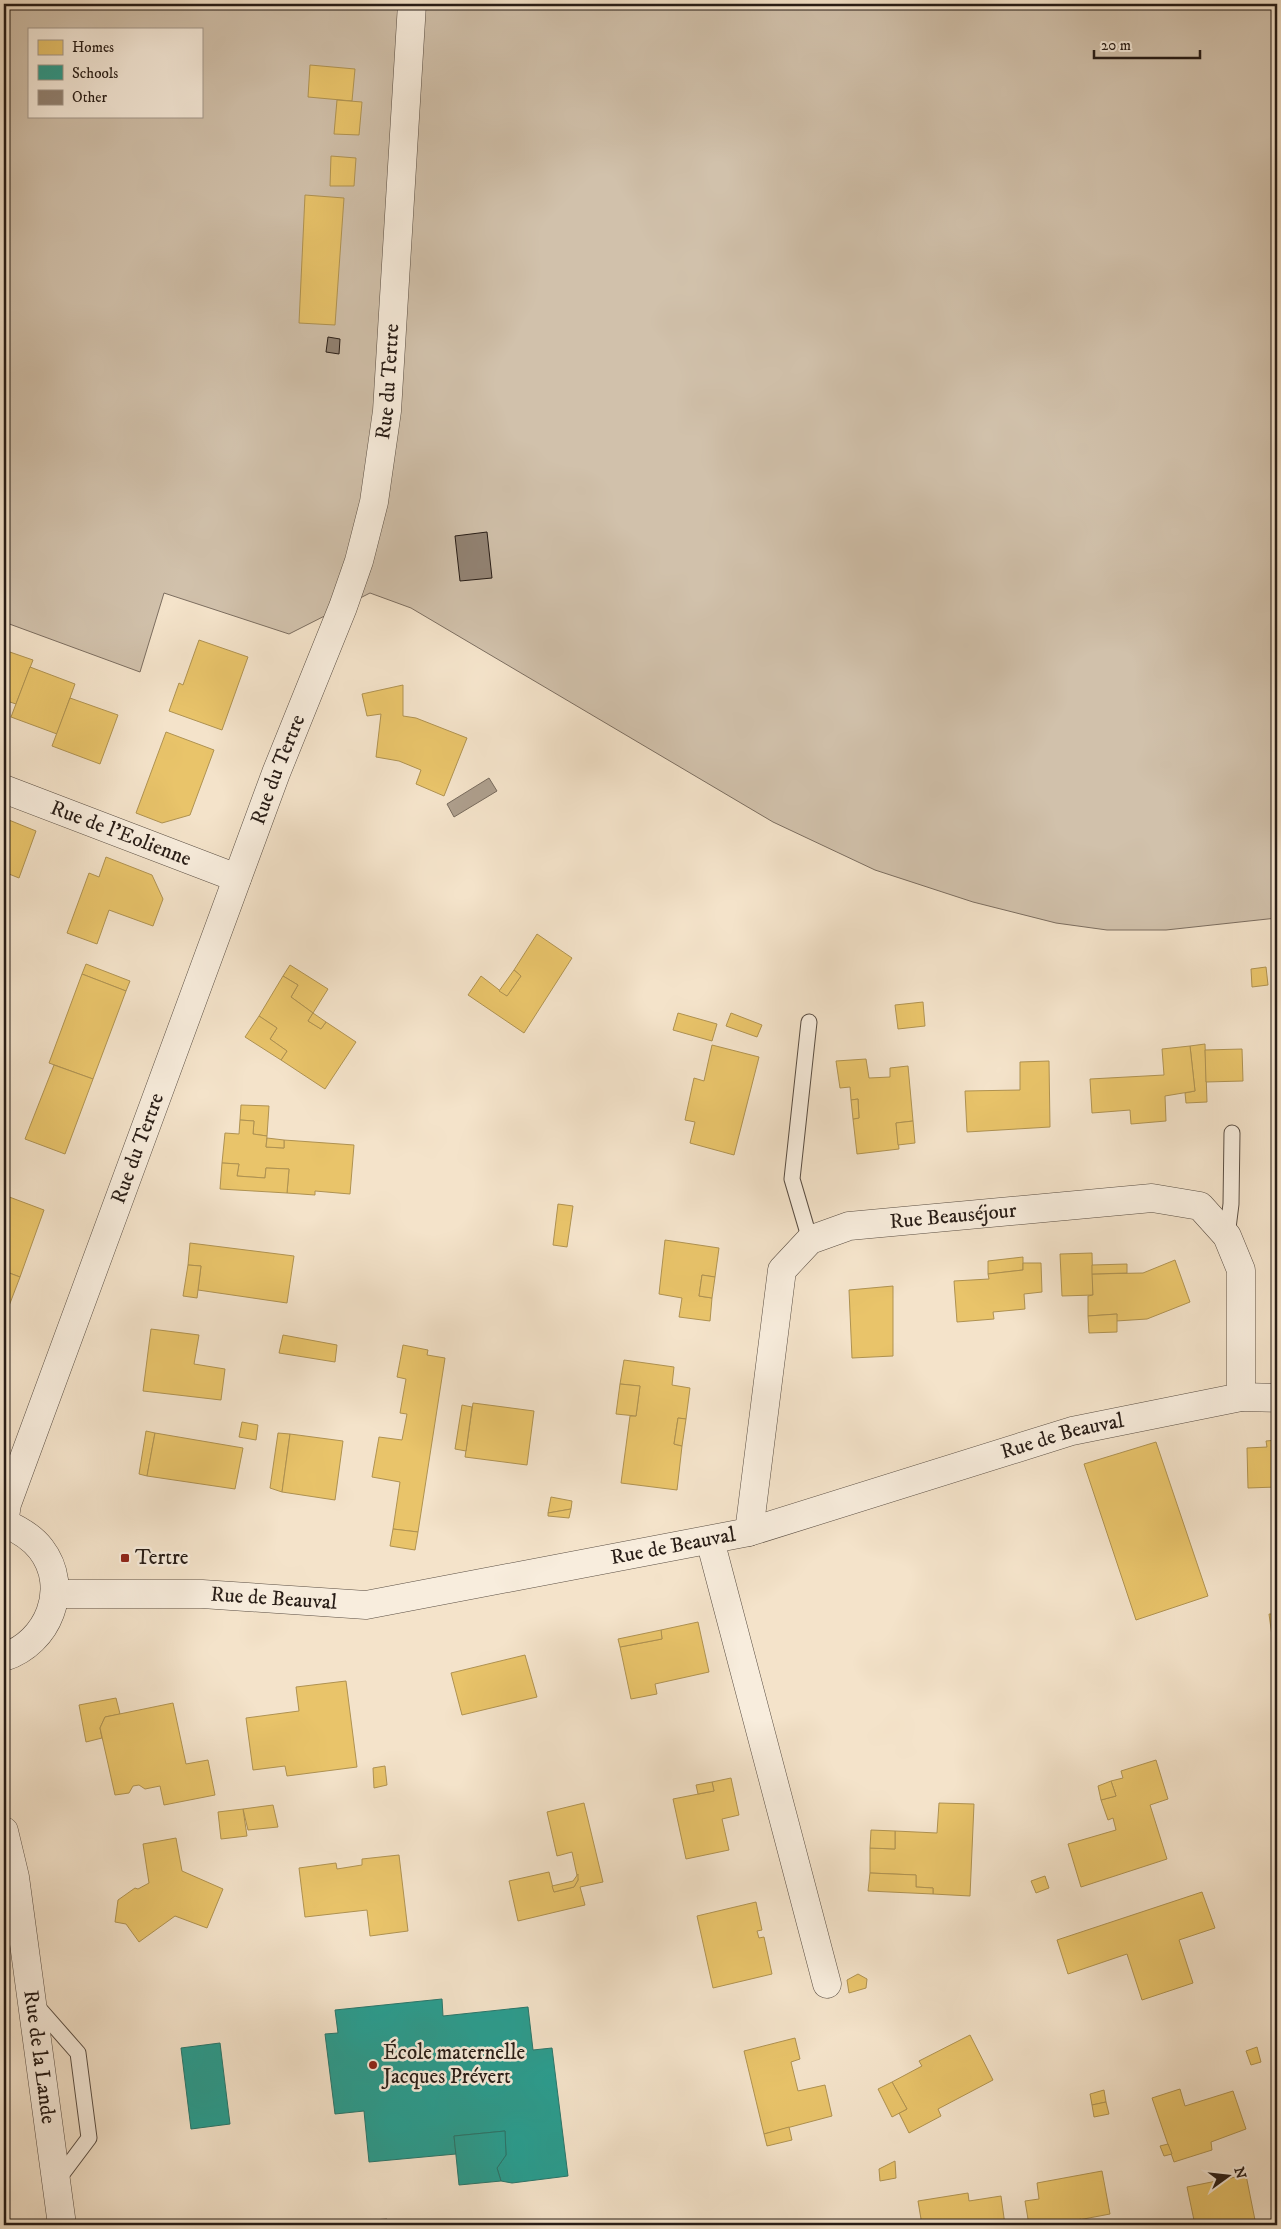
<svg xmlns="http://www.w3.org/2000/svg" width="1281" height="2229" font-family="'IM FELL DW Pica',serif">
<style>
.green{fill:#d1c1ab;stroke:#7c6e60;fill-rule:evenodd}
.water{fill:#ae9f8d;stroke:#786b5d}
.homes{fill:#e9c46a;stroke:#af9251}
.schools{fill:#2a9d8f;stroke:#29766b}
.building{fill:#928374;stroke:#271c16}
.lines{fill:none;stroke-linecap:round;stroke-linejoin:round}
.lane-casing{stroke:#5a4e43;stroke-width:17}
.street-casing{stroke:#5a4e43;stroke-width:29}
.lane{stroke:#f8eddd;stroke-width:15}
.street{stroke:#f8eddd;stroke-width:28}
.poi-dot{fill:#8f2418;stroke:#f8eddd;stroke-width:2}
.labels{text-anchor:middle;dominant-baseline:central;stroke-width:5;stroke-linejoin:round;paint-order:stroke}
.street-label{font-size:21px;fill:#271c16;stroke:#f8eddd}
.poi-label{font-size:21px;fill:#271c16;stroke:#f8eddd;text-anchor:start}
</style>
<rect width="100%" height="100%" fill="#f4e3ca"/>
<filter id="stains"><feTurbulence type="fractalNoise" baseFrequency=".004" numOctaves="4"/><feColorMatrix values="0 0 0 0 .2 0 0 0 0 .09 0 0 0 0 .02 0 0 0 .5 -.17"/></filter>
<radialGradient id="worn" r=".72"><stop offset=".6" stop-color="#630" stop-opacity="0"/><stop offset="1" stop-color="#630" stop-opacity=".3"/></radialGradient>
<g class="green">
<path d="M4,4H1277V918L1166,930H1107L1056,923L973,902L875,870L773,822L411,608L370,593L289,634L164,593L140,672L4,622ZM29,29H201V116H29Z"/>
<polygon points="387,2219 388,2225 301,2225"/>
</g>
<polygon class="water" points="489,778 497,791 454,817 447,804"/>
<g class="homes">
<polygon points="310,65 355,69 352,101 308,97"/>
<polygon points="337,100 362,102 359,135 334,134"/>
<polygon points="331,156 356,158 354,186 330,186"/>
<polygon points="305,195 344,198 335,325 299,323"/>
<polygon points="199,640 248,657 222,730 169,711 179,683 183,685"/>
<polygon points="4,650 33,660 16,704 4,700"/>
<polygon points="30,667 75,684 57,734 11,717"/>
<polygon points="403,685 403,716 416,718 467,738 444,796 416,784 421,770 399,761 376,757 381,714 367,716 362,694"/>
<polygon points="70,698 118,715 100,764 52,746"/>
<polygon points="166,732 214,750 190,815 162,823 136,813"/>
<polygon points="4,818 36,831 19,878 4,872"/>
<polygon points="106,857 152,875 163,899 153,926 109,910 97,944 67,933 89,873 99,877"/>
<polygon points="537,934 572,958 524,1033 468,995 481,976 507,996 521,976 514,970"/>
<polygon points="86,964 130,981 126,991 82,974"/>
<polygon points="290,965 328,989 313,1013 291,997 298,985 283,976"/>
<polygon points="1266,967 1268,985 1252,987 1251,969"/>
<polygon points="514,970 521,976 507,996 499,991"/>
<polygon points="82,974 126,991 93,1079 49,1063"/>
<polygon points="283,976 298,985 291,997 313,1013 308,1021 321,1029 326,1022 356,1042 325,1089 281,1060 287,1051 270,1039 277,1028 259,1016"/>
<polygon points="923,1002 925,1026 898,1029 895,1005"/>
<polygon points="313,1013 326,1022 321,1029 308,1021"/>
<polygon points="678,1013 717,1024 712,1041 673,1030"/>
<polygon points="731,1013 762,1025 757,1037 726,1026"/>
<polygon points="259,1016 277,1028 270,1039 287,1051 281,1060 245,1037"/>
<polygon points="1205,1044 1207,1102 1186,1103 1185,1093 1195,1091 1190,1046"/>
<polygon points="712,1045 759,1057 734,1155 690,1143 695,1122 685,1120 694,1078 704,1081"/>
<polygon points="1190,1046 1195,1091 1165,1096 1166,1121 1131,1124 1130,1110 1092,1113 1090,1079 1164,1075 1162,1049"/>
<polygon points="1242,1049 1243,1081 1206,1082 1205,1050"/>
<polygon points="866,1059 869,1078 890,1077 890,1068 908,1066 913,1121 896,1123 899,1149 857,1154 853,1119 859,1118 858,1099 851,1100 850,1087 840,1088 836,1061"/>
<polygon points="1049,1061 1050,1127 967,1132 965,1091 1020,1090 1020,1062"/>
<polygon points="54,1065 93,1079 65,1154 25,1139"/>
<polygon points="858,1099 859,1118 853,1119 851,1100"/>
<polygon points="241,1105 269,1106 267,1136 253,1134 254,1121 240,1120"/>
<polygon points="240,1120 254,1121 253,1134 267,1136 266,1147 284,1148 284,1140 354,1145 350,1194 315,1191 315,1195 287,1193 289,1169 266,1168 265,1178 237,1176 239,1164 222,1163 225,1133 239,1134"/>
<polygon points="913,1121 915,1143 898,1145 896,1123"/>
<polygon points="267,1138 284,1140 284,1148 266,1147"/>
<polygon points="222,1163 239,1164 237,1176 265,1178 266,1168 289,1169 287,1193 220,1189"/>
<polygon points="4,1195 44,1210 20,1277 4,1271"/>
<polygon points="558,1204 573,1206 567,1247 553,1245"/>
<polygon points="665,1240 719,1248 715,1277 702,1275 699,1296 712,1298 710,1321 679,1317 682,1298 659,1294"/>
<polygon points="190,1243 294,1256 287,1303 198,1290 201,1266 188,1265"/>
<polygon points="1092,1253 1093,1295 1062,1296 1060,1254"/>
<polygon points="1023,1257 1023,1270 988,1274 988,1261"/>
<polygon points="1175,1260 1190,1302 1147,1319 1116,1321 1117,1314 1088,1316 1088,1296 1093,1295 1092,1274 1143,1273"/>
<polygon points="1023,1263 1041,1263 1042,1292 1024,1294 1025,1309 993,1312 994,1319 957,1322 954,1281 989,1279 988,1274 1023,1270"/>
<polygon points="1127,1264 1127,1273 1092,1274 1092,1265"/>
<polygon points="188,1265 201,1266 197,1298 183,1296"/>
<polygon points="4,1271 20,1277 4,1319"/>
<polygon points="702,1275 715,1277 712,1298 699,1296"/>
<polygon points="893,1286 893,1356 852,1358 849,1290"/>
<polygon points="1117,1314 1117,1332 1089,1333 1088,1316"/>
<polygon points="151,1329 199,1335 194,1364 225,1369 221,1400 143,1391"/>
<polygon points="283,1335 337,1345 335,1362 279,1353"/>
<polygon points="403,1345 428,1350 427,1355 445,1358 418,1532 393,1529 400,1482 372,1477 379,1437 402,1440 407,1414 400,1413 406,1379 397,1377"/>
<polygon points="624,1360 674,1367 672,1385 690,1388 686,1419 678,1418 674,1444 682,1446 677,1490 621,1483 630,1416 636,1416 640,1386 620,1384"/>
<polygon points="620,1384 640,1386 636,1416 616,1414"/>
<polygon points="473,1403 534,1411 527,1465 465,1457"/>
<polygon points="462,1405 472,1407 466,1451 455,1449"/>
<polygon points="678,1418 686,1419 682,1446 674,1444"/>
<polygon points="242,1422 258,1425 256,1440 239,1437"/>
<polygon points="146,1431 155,1433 147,1476 139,1474"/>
<polygon points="155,1433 243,1448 235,1489 147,1476"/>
<polygon points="278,1433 290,1434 282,1492 270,1488"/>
<polygon points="290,1434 343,1441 335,1500 282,1492"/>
<polygon points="1277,1440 1277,1487 1248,1488 1247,1448 1267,1447 1266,1441"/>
<polygon points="1156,1442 1208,1596 1136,1620 1084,1464"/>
<polygon points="551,1497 572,1501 571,1509 548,1513"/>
<polygon points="571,1509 569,1518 548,1516 548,1513"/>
<polygon points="393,1529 418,1532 415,1550 390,1546"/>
<polygon points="1269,1614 1277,1614 1277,1635 1272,1636"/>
<polygon points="698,1622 709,1672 655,1684 657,1694 631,1699 620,1647 662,1639 661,1630"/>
<polygon points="661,1630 662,1639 620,1647 618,1639"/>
<polygon points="525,1655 537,1697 462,1715 451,1673"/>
<polygon points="346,1681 357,1767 287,1776 285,1766 253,1770 246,1718 299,1711 296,1687"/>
<polygon points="116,1698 120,1714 105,1717 100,1728 102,1738 86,1742 79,1705"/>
<polygon points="173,1703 186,1764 208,1760 215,1795 164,1805 160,1786 145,1789 139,1785 133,1786 129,1793 115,1795 100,1728 105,1717"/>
<polygon points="1156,1760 1168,1799 1150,1805 1167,1859 1081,1887 1068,1844 1116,1830 1113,1818 1108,1820 1101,1800 1116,1796 1111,1781 1123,1778 1121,1771"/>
<polygon points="385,1766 387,1785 374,1788 373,1768"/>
<polygon points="731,1778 739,1815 722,1819 729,1850 686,1859 673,1799 714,1791 712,1782"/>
<polygon points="1111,1781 1116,1796 1101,1800 1098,1786"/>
<polygon points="712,1782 714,1791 698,1794 696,1785"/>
<polygon points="584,1803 603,1882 580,1887 585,1905 518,1921 509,1881 549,1872 554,1892 574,1887 578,1880 572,1852 557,1856 547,1812"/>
<polygon points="939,1803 974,1804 970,1896 933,1894 933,1888 916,1887 916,1875 870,1873 870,1848 895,1849 895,1831 937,1833"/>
<polygon points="273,1805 278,1827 248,1830 243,1809"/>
<polygon points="243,1809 247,1836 221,1839 218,1812"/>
<polygon points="871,1830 895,1831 895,1849 870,1848"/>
<polygon points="176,1838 182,1871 223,1889 207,1928 175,1916 139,1942 126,1924 115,1922 118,1900 135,1888 138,1889 149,1883 143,1844"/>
<polygon points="399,1855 408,1931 370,1936 367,1910 305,1917 299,1868 336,1863 337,1869 362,1865 362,1859"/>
<polygon points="870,1873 916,1875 916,1887 933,1888 933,1894 868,1891"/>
<polygon points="578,1874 578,1880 574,1887 554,1892 552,1886 573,1881"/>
<polygon points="1045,1876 1049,1888 1036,1893 1031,1881"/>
<polygon points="1202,1892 1215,1928 1179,1940 1193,1983 1142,2000 1127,1954 1068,1974 1057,1940"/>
<polygon points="756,1902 762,1930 757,1931 759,1938 764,1937 772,1974 713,1988 697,1916"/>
<polygon points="858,1974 867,1979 866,1988 849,1993 847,1980"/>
<polygon points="970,2035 993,2080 938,2109 941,2116 909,2133 899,2113 907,2109 892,2082 922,2066 919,2061"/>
<polygon points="795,2038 800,2059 791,2062 798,2091 825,2085 832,2116 764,2134 744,2051"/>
<polygon points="1257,2047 1261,2062 1251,2065 1246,2051"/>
<polygon points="892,2082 907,2109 892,2117 878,2089"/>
<polygon points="1180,2089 1185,2106 1233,2091 1246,2129 1211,2142 1212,2150 1174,2162 1152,2098"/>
<polygon points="1104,2090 1106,2102 1092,2105 1090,2094"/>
<polygon points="1106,2102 1109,2114 1094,2117 1092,2105"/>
<polygon points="789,2127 792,2140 767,2146 764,2134"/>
<polygon points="1168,2144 1172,2154 1164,2156 1160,2146"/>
<polygon points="895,2161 896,2178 880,2181 879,2169"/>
<polygon points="1102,2171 1110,2214 1052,2225 1029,2225 1025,2201 1039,2199 1037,2183"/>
<polygon points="1246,2175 1256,2225 1195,2225 1187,2187"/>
<polygon points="968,2193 969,2201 1001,2196 1005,2225 922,2225 918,2201"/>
<polygon points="1081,2219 1082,2225 1065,2225 1065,2223"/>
</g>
<g class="schools">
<polygon points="442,1999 443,2016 528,2007 533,2050 552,2048 568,2176 512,2183 501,2181 497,2168 506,2155 505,2131 454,2136 456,2154 369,2162 364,2111 335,2114 325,2034 338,2033 335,2010"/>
<polygon points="220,2043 230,2124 191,2129 181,2048"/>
<polygon points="505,2131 506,2155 497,2168 501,2181 459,2185 454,2136"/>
</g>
<g class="building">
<polygon points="328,337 340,339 339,354 326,352"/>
<polygon points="487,532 492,578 460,581 455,536"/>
</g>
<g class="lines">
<defs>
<g id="lane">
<polyline points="809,1022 792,1179 810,1240"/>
<polyline points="1227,1236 1231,1204 1232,1133"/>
<polyline points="35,2004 78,2053 89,2138 56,2182"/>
</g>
<g id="street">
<path id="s1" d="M4,789L237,878"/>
<path id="s2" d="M4,1523L7,1504L18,1474L276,773L343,607L359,561L374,502L387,411L412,4"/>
<path d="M4,1523C18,1529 31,1536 41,1549C71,1588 48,1643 4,1657"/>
<path id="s3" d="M749,1532L782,1270L810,1240L849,1226L1152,1198L1200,1206L1227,1236L1241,1270V1397"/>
<polyline points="710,1540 827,1984"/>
<path id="s4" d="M55,1594H202L366,1605L749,1532L1072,1431L1241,1397L1277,1398"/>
<path id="s5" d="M4,1831L15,1877L62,2225"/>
</g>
</defs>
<use href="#lane" class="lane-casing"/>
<use href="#street" class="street-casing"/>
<use href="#lane" class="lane"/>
<use href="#street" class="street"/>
</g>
<g class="poi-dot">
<rect x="120" y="1553" width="10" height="10" rx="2.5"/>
<circle cx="373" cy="2065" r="5"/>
</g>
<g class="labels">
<g class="street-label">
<text stroke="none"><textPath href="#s2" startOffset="1208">Rue du Tertre</textPath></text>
<text stroke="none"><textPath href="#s2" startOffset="802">Rue du Tertre</textPath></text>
<text stroke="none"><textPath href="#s1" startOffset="125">Rue de l'Eolienne</textPath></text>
<text stroke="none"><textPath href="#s2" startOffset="398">Rue du Tertre</textPath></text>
<text stroke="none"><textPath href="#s3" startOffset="451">Rue Beauséjour</textPath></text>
<text stroke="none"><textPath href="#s4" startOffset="1029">Rue de Beauval</textPath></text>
<text stroke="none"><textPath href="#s4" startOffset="624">Rue de Beauval</textPath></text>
<text stroke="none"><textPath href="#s4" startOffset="219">Rue de Beauval</textPath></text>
<text stroke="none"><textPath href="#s5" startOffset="229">Rue de la Lande</textPath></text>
</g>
<g class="poi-label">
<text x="135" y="1558">Tertre</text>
<text x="383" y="2053">École maternelle<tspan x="383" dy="24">Jacques Prévert</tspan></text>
</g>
</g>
<rect width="1281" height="2229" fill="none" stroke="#f4e3ca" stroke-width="20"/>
<rect x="5" y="5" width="1271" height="2219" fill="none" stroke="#271c16" stroke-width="2.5"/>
<rect x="10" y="10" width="1261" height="2209" fill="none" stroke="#271c16"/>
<rect x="28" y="28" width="175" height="90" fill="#f8eddd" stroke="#a4998d"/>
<rect x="38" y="40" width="25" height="15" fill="#e9c46a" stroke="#a4998d"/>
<text x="72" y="52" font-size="15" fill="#271c16">Homes</text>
<rect x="38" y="65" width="25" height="15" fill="#2a9d8f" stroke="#a4998d"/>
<text x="72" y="78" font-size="15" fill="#271c16">Schools</text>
<rect x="38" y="90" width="25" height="15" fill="#928374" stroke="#a4998d"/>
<text x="72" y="102" font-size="15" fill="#271c16">Other</text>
<g transform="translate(1228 2176) rotate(75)" stroke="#f8eddd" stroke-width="4" paint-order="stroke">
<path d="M0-4L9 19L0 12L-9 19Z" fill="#271c16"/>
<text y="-8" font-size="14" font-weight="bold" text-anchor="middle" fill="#271c16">N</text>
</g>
<path d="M1094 50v8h106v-8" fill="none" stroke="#271c16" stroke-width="2.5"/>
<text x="1101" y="50" font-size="15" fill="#271c16" stroke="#f8eddd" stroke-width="4" paint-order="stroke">20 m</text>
<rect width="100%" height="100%" filter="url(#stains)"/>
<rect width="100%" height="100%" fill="url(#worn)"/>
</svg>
